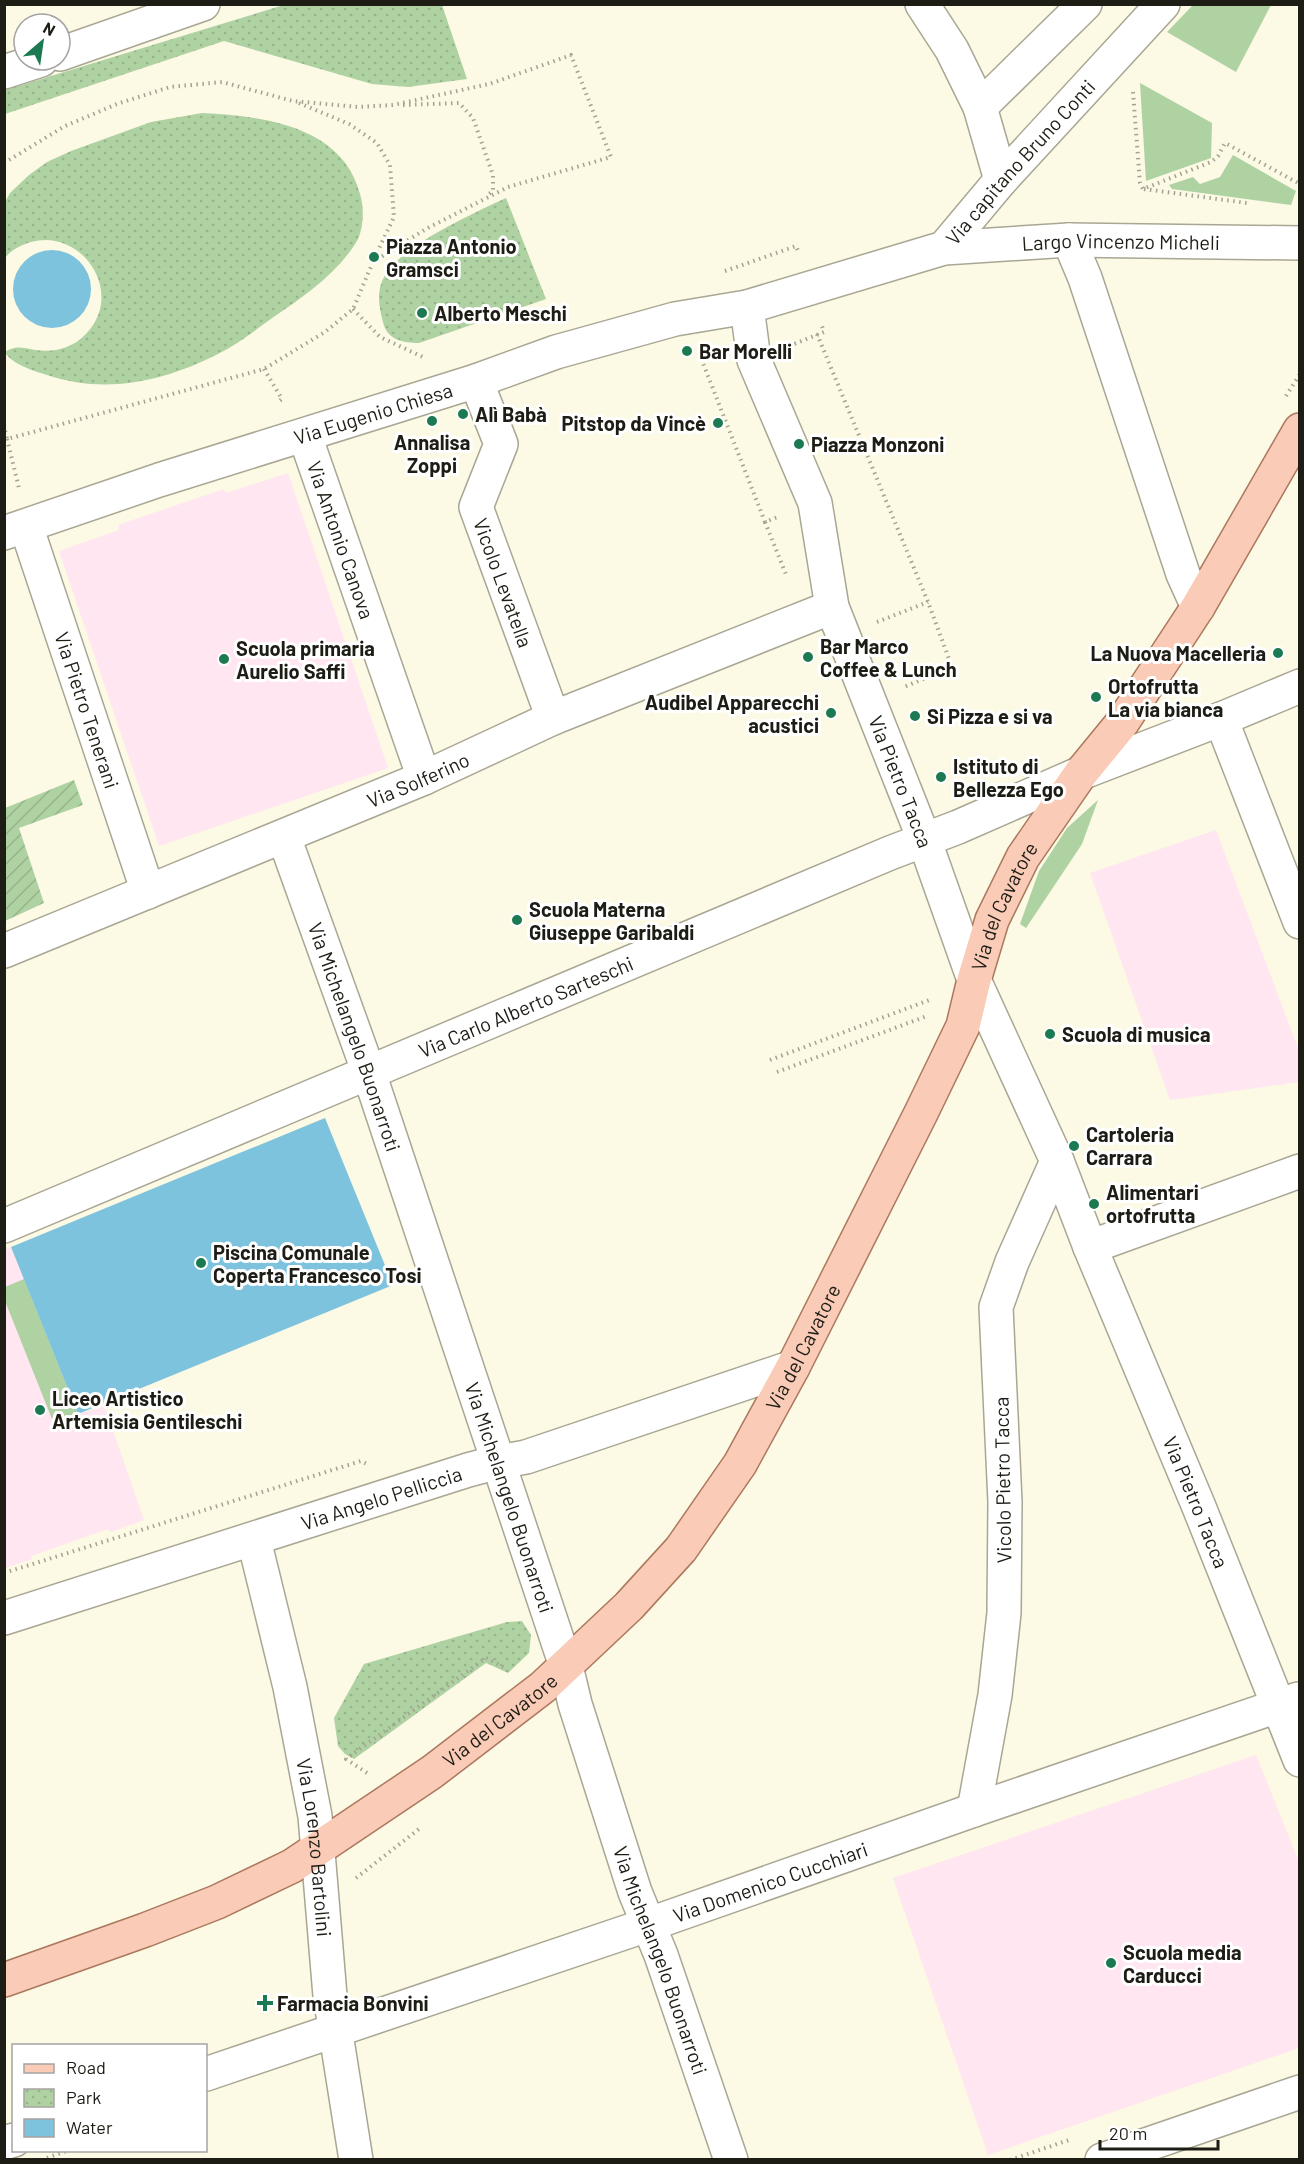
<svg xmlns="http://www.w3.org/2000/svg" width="1304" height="2164" font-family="Barlow,sans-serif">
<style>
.education{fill:#ffe6f1}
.grass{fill:#afd2a2}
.park{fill:url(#park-dots)}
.garden{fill:url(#garden-furrows)}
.water{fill:#7ec3dd}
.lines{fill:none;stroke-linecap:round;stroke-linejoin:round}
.minor-casing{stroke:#a9a693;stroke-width:36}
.major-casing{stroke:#ab785e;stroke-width:36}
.path{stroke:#a4a292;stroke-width:4;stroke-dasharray:1.5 4.5;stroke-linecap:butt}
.minor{stroke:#fff;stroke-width:33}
.major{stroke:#facbb6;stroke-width:33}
.poi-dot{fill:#1b7a51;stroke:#fff;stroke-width:2}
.labels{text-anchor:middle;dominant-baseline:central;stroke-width:6;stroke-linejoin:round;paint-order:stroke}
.street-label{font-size:20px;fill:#1d1c15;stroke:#fff}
.poi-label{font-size:20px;font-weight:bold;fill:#1d1c15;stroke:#fff;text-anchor:start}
</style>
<defs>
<pattern id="park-dots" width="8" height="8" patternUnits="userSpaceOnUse" patternTransform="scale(1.5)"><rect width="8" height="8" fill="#afd2a2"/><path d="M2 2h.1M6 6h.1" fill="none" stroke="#96b48b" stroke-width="1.8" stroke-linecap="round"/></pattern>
<pattern id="garden-furrows" width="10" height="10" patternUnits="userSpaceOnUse" patternTransform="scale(1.5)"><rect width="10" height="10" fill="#afd2a2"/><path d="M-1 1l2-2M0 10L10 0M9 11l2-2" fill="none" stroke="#96b48b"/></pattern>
</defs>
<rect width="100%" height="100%" fill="#fcf9e4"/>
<g class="education">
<polygon points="288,473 388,768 159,846 59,551 119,530 118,525 224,489 226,493"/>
<polygon points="1216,830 1299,1051 1299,1082 1170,1100 1090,873"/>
<polygon points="11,1247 78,1414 104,1405 144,1520 111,1532 108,1529 31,1556 32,1559 5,1568 4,1250"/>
<polygon points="1256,1755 1299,1862 1299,2048 988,2155 893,1878"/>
</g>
<g class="grass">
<polygon points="1193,5 1271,5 1236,72 1167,32"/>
<polygon points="1140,83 1212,123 1211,158 1146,181"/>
<polygon points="1233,155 1296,191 1291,205 1172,189 1169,185 1193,177 1200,184 1220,177"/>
<polygon points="1098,800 1082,844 1026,928 1020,924 1039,871 1067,828"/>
<polygon points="24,1279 78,1414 54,1424 5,1301 5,1287"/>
</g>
<g class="park">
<polygon points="287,4 442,5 467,79 408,87 372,84 224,41 5,114 5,90"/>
<path d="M202,113C262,116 342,125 360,194C364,207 364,226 358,239C340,271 305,296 275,316C257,329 238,344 218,354C165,381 106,395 47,375C34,371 11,364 5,352C16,345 22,348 35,350C57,353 77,347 91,328C122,287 79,228 31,242C21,245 11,250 5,258V202L10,193L29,175L47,162L71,151L151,122Z"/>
<path d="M506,198L546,299L419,343C403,343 387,340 383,322C379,307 376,292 384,277C400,246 474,213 506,198Z"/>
<polygon points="522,1621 531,1635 529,1653 508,1673 486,1663 354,1759 345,1754 338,1746 334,1718 364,1664 507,1622"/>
</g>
<polygon class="garden" points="74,780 83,805 19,828 44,903 5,921 5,808"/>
<g class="water">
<circle cx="52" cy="289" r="39"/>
<polygon points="325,1118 393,1285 78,1414 11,1247"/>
</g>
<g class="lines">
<defs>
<g id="minor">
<polyline points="922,4 952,50 980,107 1001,180"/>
<polyline points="60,54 203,4"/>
<polyline points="4,72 41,60"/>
<polyline points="980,107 1085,4"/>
<polyline points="1069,240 1085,278 1183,574 1198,607"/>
<path id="s1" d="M944,248L1069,240L1300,243"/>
<path id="s2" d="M747,307L754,360L815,503L832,607L924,839L974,980L1057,1161L1090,1247L1199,1507L1300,1760"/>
<path id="s3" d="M476,381L501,444L476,507L553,718"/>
<path id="s4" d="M305,436L424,778"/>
<path id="s5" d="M26,526L148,892"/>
<path id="s6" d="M4,533L159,480L476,381L556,352L675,319L747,307L944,248L1001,180L1163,4"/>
<polyline points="1221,719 1300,922"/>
<path id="s7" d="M284,837L369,1073L566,1666L575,1704L635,1892L661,1955L731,2160"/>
<path id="s8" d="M4,951L424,778L553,718L832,607"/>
<path id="s9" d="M4,1226L890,853L958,827L1081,773L1221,719L1300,686"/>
<polyline points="1090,1247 1300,1171"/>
<path id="s10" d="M254,1540L290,1687L315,1816L330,1996L356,2160"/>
<path id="s11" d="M4,1618L468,1470L498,1462L526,1457L793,1367"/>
<polyline points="974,1810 995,1695 1004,1613 1005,1502 996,1307 1012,1262 1057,1161"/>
<path id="s12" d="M206,2074L650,1924L974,1810L1298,1699"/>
<polyline points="4,2143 14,2140"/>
<polyline points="1102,2160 1300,2092"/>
</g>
<g id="major">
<path id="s13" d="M4,1980L145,1930L217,1902L292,1866L432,1772L543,1687L629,1606L681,1549L740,1464L793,1367L921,1113L963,1026L974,980L992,920L1023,857L1081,773L1122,723L1198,607L1300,430"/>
</g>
</defs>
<use href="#minor" class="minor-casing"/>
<use href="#major" class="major-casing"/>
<g class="path">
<polyline points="1133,92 1140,183 1143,189 1211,162 1218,156 1225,143 1300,184"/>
<polyline points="299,103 349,124 377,143 390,165 394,217 373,261"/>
<polyline points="403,105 459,103 473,118 493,175 493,191 486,196"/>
<polyline points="4,163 65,126 117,104 170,87 222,82 293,101 358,107 393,105 489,84 571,55 611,157 508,187 426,229 373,262 353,309 325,332 264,369 7,439 4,425"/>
<polyline points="1144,189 1247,203"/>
<polyline points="725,271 796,246 799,253"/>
<polyline points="353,309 380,337 423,357 425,356"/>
<polyline points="817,334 928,602 952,667 904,687"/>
<polyline points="789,346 824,332 821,323"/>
<polyline points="699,353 765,522 780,516"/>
<polyline points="264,369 282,399 277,403"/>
<polyline points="1286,396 1300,374"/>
<polyline points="7,439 19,488"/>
<polyline points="765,522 787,577"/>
<polyline points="877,622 928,602"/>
<polyline points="770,1060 932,999"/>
<polyline points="777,1072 927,1016"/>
<polyline points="4,1573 361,1461 367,1464"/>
<polyline points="367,1773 346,1759 486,1658 507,1669"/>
<polyline points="356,1878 419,1829"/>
<polyline points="47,2158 69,2150"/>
<polyline points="1010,2160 1072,2139"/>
</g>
<use href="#minor" class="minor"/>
<use href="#major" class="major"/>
</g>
<g class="poi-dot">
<circle cx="374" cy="257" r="6"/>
<circle cx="422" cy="313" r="6"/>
<circle cx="687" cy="351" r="6"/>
<circle cx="463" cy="414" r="6"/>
<circle cx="432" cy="421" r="6"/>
<circle cx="718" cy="423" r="6"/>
<circle cx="799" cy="444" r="6"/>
<circle cx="1278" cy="653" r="6"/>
<circle cx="808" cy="657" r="6"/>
<circle cx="224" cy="659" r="6"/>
<circle cx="1096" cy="697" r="6"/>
<circle cx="831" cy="713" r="6"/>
<circle cx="915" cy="716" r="6"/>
<circle cx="941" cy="777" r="6"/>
<circle cx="517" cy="920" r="6"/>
<circle cx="1050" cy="1034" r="6"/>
<circle cx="1074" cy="1146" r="6"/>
<circle cx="1094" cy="1204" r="6"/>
<circle cx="201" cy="1263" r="6"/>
<circle cx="40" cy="1410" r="6"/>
<circle cx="1111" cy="1963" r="6"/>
<path d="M262 1994h6v6h6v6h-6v6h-6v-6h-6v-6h6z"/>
</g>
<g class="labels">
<g class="street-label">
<text stroke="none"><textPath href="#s6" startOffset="1098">Via capitano Bruno Conti</textPath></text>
<text stroke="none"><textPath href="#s1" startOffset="177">Largo Vincenzo Micheli</textPath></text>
<text stroke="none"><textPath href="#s6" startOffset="388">Via Eugenio Chiesa</textPath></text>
<text stroke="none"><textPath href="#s4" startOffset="110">Via Antonio Canova</textPath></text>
<text stroke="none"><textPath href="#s3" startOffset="216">Vicolo Levatella</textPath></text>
<text stroke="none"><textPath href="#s5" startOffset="194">Via Pietro Tenerani</textPath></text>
<text stroke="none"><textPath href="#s8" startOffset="448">Via Solferino</textPath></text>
<text stroke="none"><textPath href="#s2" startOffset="502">Via Pietro Tacca</textPath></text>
<text stroke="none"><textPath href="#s13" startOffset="1536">Via del Cavatore</textPath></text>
<text stroke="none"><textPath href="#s9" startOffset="566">Via Carlo Alberto Sarteschi</textPath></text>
<text stroke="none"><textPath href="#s7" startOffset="212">Via Michelangelo Buonarroti</textPath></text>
<text stroke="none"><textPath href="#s13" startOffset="1050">Via del Cavatore</textPath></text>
<text transform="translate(1002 1480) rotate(-91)">Vicolo Pietro Tacca</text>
<text stroke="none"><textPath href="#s11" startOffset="396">Via Angelo Pelliccia</textPath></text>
<text stroke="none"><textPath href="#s7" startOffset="698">Via Michelangelo Buonarroti</textPath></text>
<text stroke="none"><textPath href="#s2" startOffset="1281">Via Pietro Tacca</textPath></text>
<text stroke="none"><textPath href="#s13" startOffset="564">Via del Cavatore</textPath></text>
<text stroke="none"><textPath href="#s10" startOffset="314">Via Lorenzo Bartolini</textPath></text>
<text stroke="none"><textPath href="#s12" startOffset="596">Via Domenico Cucchiari</textPath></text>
<text stroke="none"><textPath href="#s7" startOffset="1185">Via Michelangelo Buonarroti</textPath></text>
</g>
<g class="poi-label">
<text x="386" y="246">Piazza Antonio<tspan x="386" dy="23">Gramsci</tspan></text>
<text x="434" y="313">Alberto Meschi</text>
<text x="699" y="351">Bar Morelli</text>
<text x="475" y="414">Alì Babà</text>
<text x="706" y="423" text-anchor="end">Pitstop da Vincè</text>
<text x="432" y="442" text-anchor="middle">Annalisa<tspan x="432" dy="23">Zoppi</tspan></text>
<text x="811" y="444">Piazza Monzoni</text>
<text x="820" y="646">Bar Marco<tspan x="820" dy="23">Coffee &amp; Lunch</tspan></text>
<text x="236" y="648">Scuola primaria<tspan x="236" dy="23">Aurelio Saffi</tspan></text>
<text x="1266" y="653" text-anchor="end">La Nuova Macelleria</text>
<text x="1108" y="686">Ortofrutta<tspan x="1108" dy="23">La via bianca</tspan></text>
<text x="819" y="702" text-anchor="end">Audibel Apparecchi<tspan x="819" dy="23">acustici</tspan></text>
<text x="927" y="716">Si Pizza e si va</text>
<text x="953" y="766">Istituto di<tspan x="953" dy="23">Bellezza Ego</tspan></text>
<text x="529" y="909">Scuola Materna<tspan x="529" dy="23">Giuseppe Garibaldi</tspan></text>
<text x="1062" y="1034">Scuola di musica</text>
<text x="1086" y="1134">Cartoleria<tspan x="1086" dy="23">Carrara</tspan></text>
<text x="1106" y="1192">Alimentari<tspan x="1106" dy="23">ortofrutta</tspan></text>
<text x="213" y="1252">Piscina Comunale<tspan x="213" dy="23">Coperta Francesco Tosi</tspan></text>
<text x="52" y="1398">Liceo Artistico<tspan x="52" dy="23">Artemisia Gentileschi</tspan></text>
<text x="1123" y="1952">Scuola media<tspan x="1123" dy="23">Carducci</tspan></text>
<text x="277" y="2003">Farmacia Bonvini</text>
</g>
</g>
<rect width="1304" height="2164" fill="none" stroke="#1d1c15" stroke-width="12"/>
<rect x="12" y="2044" width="195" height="108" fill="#ffffff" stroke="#a5a4a1" stroke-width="1.5"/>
<rect x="24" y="2064" width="30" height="9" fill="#facbb6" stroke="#a5a4a1" stroke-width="1.5"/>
<text x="66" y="2074" font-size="18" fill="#1d1c15">Road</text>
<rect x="24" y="2089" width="30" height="18" fill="url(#park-dots)" stroke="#a5a4a1" stroke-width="1.5"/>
<text x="66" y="2104" font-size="18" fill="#1d1c15">Park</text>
<rect x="24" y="2119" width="30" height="18" fill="#7ec3dd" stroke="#a5a4a1" stroke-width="1.5"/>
<text x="66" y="2134" font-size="18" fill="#1d1c15">Water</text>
<g transform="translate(42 42) rotate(29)"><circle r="28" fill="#ffffff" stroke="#a5a4a1" stroke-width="1.5"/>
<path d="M0-4.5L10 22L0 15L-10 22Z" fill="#1b7a51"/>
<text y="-9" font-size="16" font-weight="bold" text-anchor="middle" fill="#1d1c15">N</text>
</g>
<path d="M1100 2140v9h118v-9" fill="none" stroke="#1d1c15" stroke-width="3"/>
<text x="1109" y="2140" font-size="18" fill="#1d1c15" stroke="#ffffff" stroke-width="4.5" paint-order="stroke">20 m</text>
</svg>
